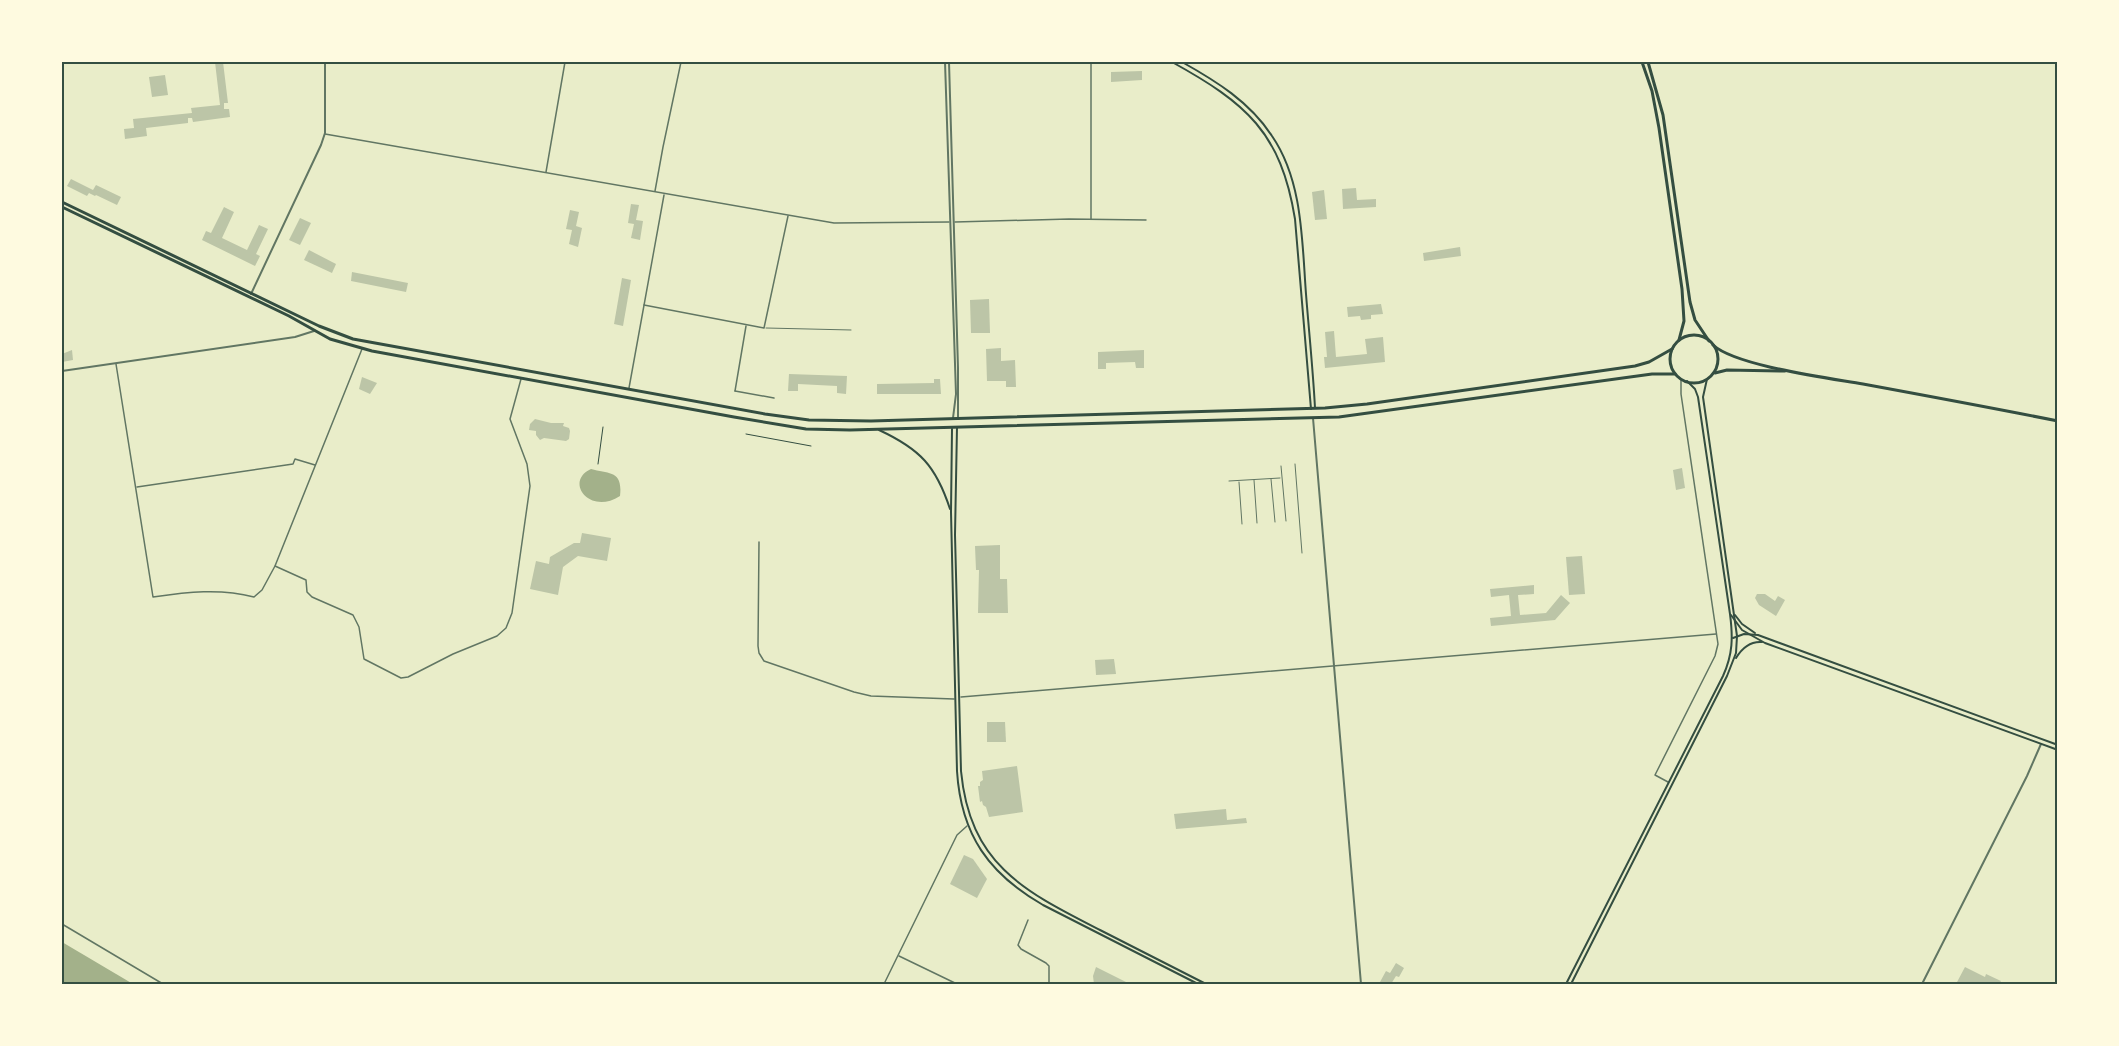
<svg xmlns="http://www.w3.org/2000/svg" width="2119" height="1046" font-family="'Source Sans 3',sans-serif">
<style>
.water{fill:#a3b18a}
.building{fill:#bcc5a7}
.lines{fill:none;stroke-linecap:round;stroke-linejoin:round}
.path{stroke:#344e41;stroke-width:1}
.service{stroke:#617663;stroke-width:1}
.pedestrian{stroke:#617663;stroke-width:1.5}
.minor{stroke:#617663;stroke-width:1.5}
.tertiary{stroke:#617663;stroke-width:2}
.secondary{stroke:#344e41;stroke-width:2}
.primary{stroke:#344e41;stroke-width:3}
.neatline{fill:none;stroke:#344e41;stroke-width:2}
</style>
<rect width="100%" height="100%" fill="#e9edc9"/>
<g class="water">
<path d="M591,469C609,474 623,470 620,496C589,516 564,481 591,469Z"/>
<polygon points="62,942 133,984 62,984"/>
</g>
<g class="building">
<polygon points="215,62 223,62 228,103 224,103 224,109 229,109 230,117 193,122 192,118 188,118 188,123 146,128 147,136 125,139 124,129 134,128 133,119 192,113 191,108 220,105"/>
<polygon points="1142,71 1142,80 1111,82 1111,72"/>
<polygon points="165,75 168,95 152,97 149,77"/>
<polygon points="71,179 93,190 96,185 121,197 117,205 96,195 95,196 89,193 87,196 67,186"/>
<polygon points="1356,188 1357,200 1376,199 1376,207 1343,209 1342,189"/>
<polygon points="1324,190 1327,219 1315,220 1312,192"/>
<polygon points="631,204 639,205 636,220 643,221 640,240 631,238 634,224 628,223"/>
<polygon points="224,207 234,212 222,238 247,250 259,225 268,229 256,254 260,256 255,266 202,240 206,231 211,233"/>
<polygon points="570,210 579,212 576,226 582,228 578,247 569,244 572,230 566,229"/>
<polygon points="300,218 311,223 300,245 289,240"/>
<polygon points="1460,247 1461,256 1424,261 1423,253"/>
<polygon points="309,250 336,264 332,273 304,260"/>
<polygon points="352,272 408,283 406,292 351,281"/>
<polygon points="622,278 631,280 623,326 614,324"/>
<polygon points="989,299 990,333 971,333 970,300"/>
<polygon points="1381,304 1383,314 1371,315 1371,319 1361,320 1360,316 1348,317 1347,307"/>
<polygon points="1334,331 1336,357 1367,354 1365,339 1383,337 1385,362 1325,368 1324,357 1327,357 1325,332"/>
<polygon points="1001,348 1001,361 1015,360 1016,387 1006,387 1006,381 987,381 986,349"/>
<polygon points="72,350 73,360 62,362 62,354"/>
<polygon points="1144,350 1144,368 1136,368 1135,362 1106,363 1106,369 1098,369 1098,352"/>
<polygon points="789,374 847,376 846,394 837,393 837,386 798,384 798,391 788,391"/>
<polygon points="362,377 377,383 370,394 359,389"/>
<polygon points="934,379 940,379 941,394 877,394 877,384 934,383"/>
<polygon points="535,419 551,423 564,423 563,426 569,428 570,431 569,439 566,441 544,438 540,440 536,435 536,431 529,430 530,424"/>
<polygon points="1682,468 1685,488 1676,490 1673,470"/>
<polygon points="582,533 611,538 607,561 578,556 563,567 558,595 530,589 536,561 549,564 550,557 574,543 580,543"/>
<polygon points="1000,545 1000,579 1007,579 1008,613 978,613 979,570 976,570 975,546"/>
<polygon points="1582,556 1585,594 1569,595 1566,557"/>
<polygon points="1534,585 1534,594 1518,595 1520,615 1546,613 1561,595 1570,603 1555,620 1491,626 1490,618 1511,616 1509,595 1491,597 1490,589"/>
<polygon points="1757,594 1765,594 1775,601 1778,596 1785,600 1776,616 1759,605 1755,598"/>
<polygon points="1114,659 1116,674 1096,675 1095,660"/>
<polygon points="987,722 1005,722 1006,742 987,742"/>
<polygon points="1017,766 1023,812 989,817 986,807 983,805 982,801 980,802 978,786 980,786 980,782 983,780 982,771"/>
<polygon points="1226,809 1227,820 1246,818 1247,823 1176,829 1174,814"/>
<polygon points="964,855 973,859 987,879 977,898 950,884"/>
<polygon points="1396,963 1404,968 1399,977 1396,976 1391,984 1380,982 1386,971 1390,973"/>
<polygon points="1096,967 1130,984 1094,984 1093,976"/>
<polygon points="1965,967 1985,977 1986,974 2001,981 1999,984 1956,984"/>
</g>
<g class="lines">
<g class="path">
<polyline points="746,434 811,446"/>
<polyline points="598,464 603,427"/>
</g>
<g class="service">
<polyline points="766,328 851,330"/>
<polyline points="1295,464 1302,553"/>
<polyline points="1281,466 1286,521"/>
<polyline points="1271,479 1275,522"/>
<polyline points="1254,480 1257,523"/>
<polyline points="1229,481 1280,478"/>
<polyline points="1239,482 1242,524"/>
</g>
<g class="pedestrian">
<polyline points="735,391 774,398"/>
<polyline points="759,542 758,646 759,653 764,661 854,692 871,696 954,699"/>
</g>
<g class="minor">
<polyline points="325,134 834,223 949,222"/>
<polyline points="546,172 565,62"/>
<polyline points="655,191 663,147 681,62"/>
<polyline points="1091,219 1091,62"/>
<polyline points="955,222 1069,219 1146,220"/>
<polyline points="644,305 764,328 788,216"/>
<path d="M116,364L153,597C187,592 220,588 254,597L262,590L275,566L362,349"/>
<polyline points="629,388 664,195"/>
<polyline points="735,391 746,326"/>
<polyline points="137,487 293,464 295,459 315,465"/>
<polyline points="275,566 306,580 307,592 312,597 353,615 359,627 364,659 401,678 408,677 453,654 497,636 506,628 512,613 530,486 527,464 510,419 521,379"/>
<polyline points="961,697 1716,634"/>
<polyline points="1668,782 1655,775 1715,656 1718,644 1681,394 1681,379"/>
<polyline points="1028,920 1018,945 1021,949 1046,963 1049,966 1049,984"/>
<polyline points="62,924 163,984"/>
<polyline points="899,956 957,984"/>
<polyline points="884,984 957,835 967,826"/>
</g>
<g class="tertiary">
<polyline points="945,62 956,394 953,418"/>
<polyline points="949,62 958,368 958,418"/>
<polyline points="251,294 321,145 325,133 325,62"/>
<polyline points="62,371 295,337 314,331"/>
<polyline points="1313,418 1361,984"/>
<polyline points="1922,984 2027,776 2041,744"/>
</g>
<g class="secondary">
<path d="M1172,62C1246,103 1281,132 1295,219L1311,409"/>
<path d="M1182,62C1216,81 1250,102 1272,136C1303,181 1302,242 1306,294C1309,332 1313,370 1315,408"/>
<path d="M957,427L955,535L961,771C970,865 1024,891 1100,930C1135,948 1170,966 1206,984"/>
<path d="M952,429L951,512L957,771C961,835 989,874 1043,905L1198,984"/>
<path d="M879,430C920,449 936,466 950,509"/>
<polyline points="1731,615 1742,630 1765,643 2058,750"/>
<polyline points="1735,615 1742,624 1755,633"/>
<polyline points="1733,638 1744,634 1758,635 2058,745"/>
<path d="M1736,658C1742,648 1750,641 1762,642"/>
<path d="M1566,984L1723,676C1733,654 1733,637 1730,614L1698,397L1695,389L1687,381"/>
<polyline points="1571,984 1727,676 1736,653 1737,636 1703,397 1707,379"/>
</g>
<g class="primary">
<polyline points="1642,62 1652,91 1659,128 1682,289 1684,321 1679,340"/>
<polyline points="1648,62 1663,115 1690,302 1695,320 1709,341"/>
<polyline points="62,202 319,326 353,339 765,414 809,420 871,421 1325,408 1367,404 1635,366 1649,362 1672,349"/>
<polyline points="62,207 289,316 330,339 372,351 734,417 806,429 850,430 1339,417 1652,374 1675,374"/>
<circle cx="1694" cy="359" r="24"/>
<path d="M1713,345C1736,366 1829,378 1863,384C1928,396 1993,408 2058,421"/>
<polyline points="1715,373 1727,370 1785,371"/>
</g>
</g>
<rect width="2119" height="1046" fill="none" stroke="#fefae0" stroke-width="126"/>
<rect x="63" y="63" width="1993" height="920" class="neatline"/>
</svg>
